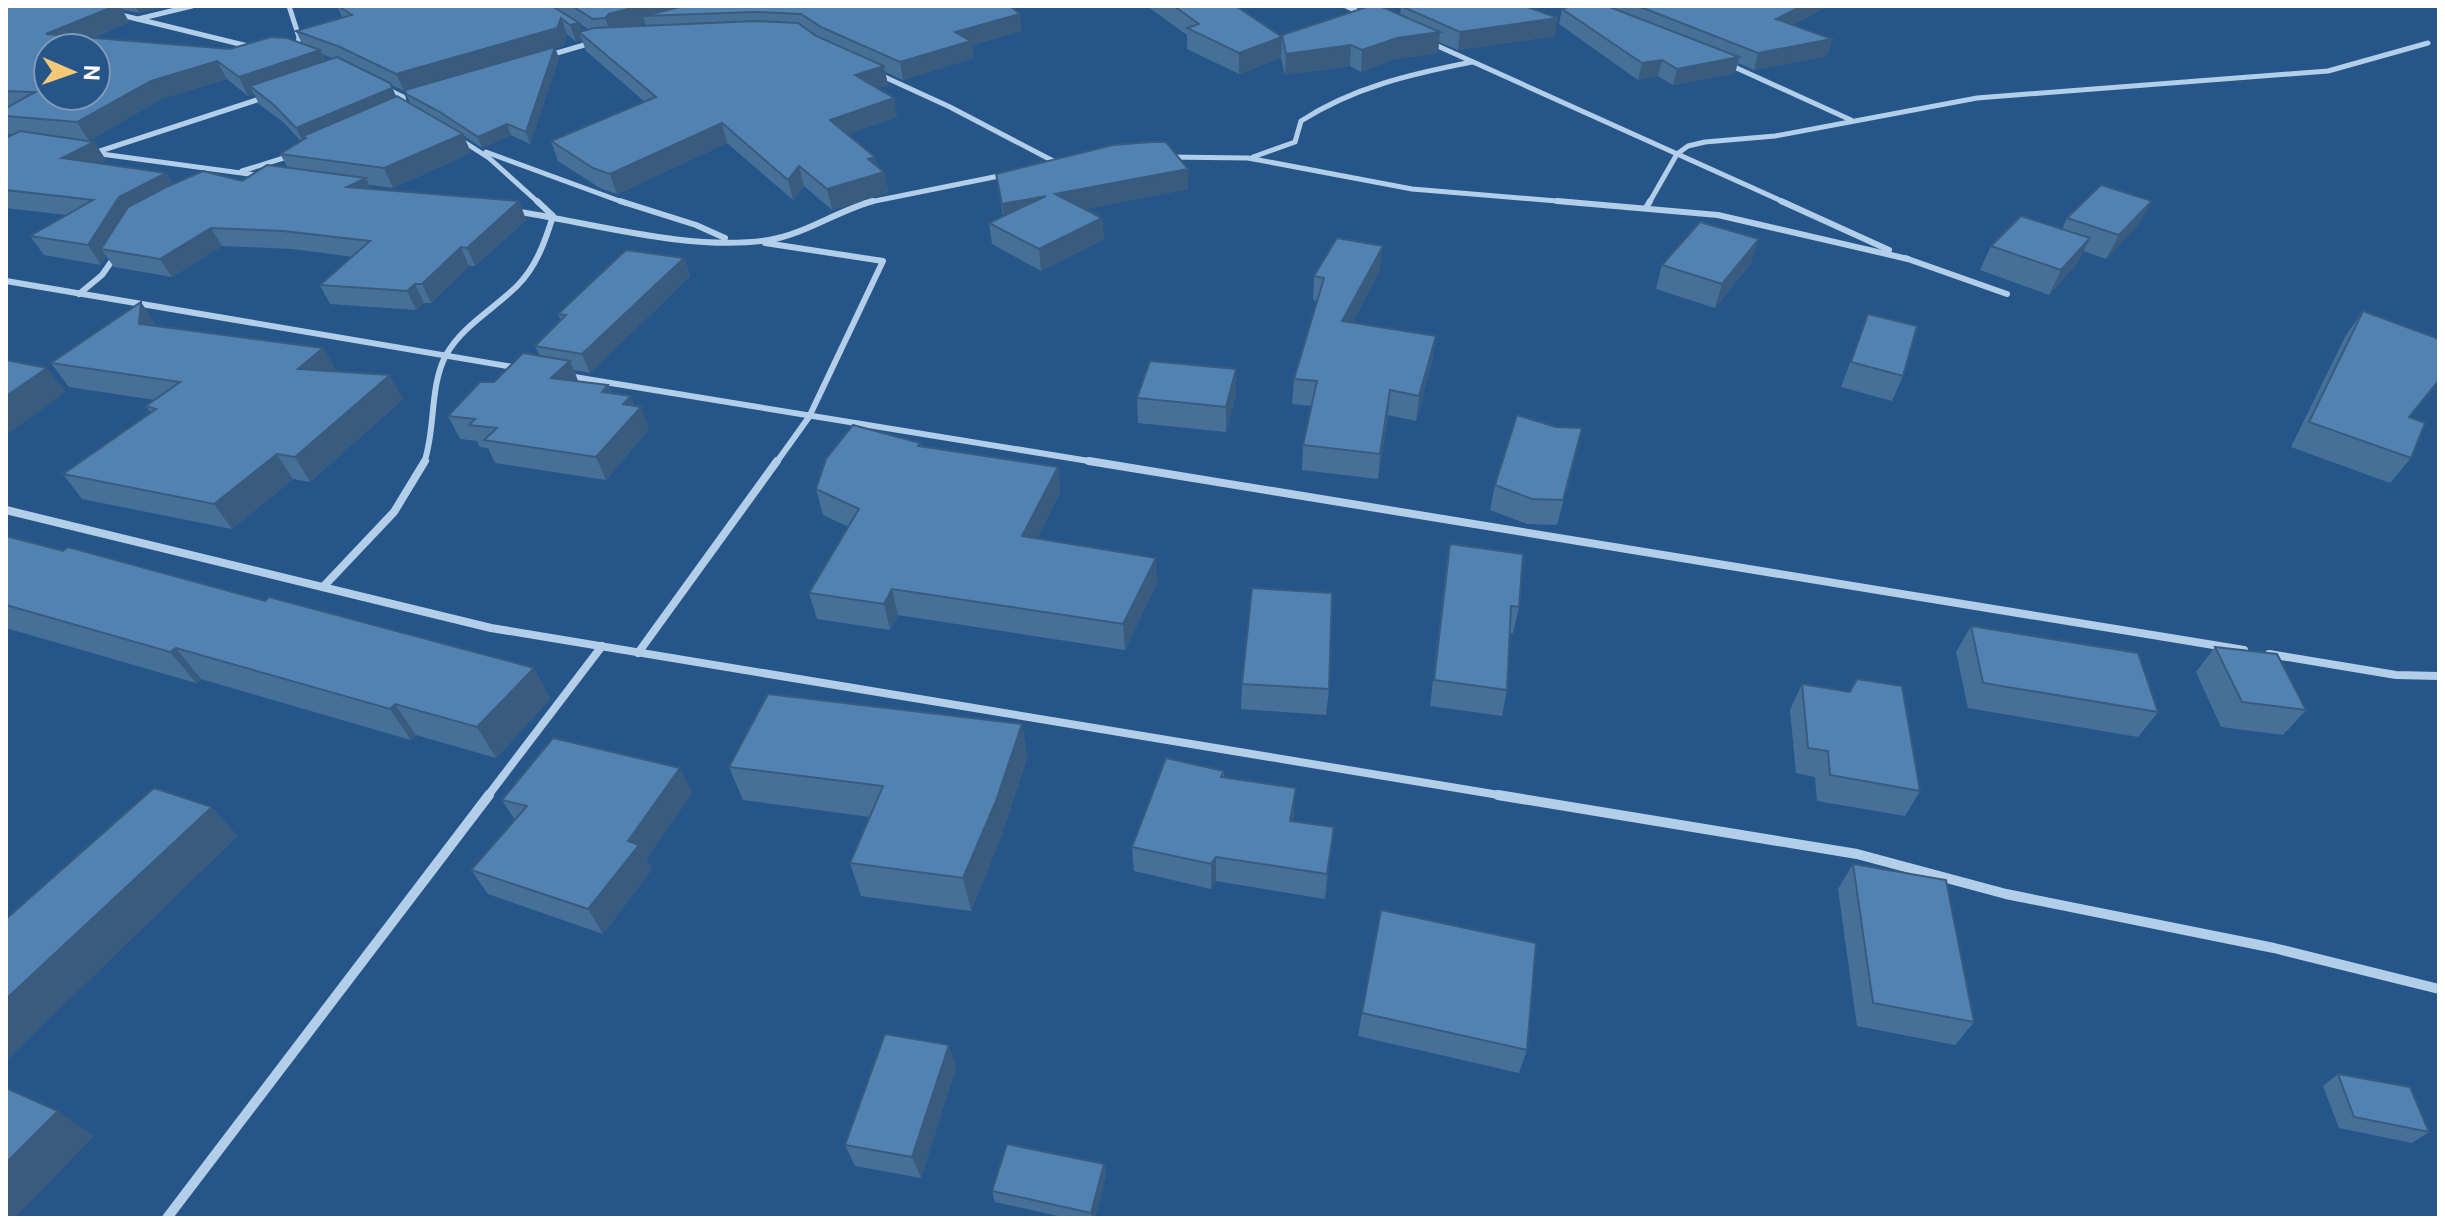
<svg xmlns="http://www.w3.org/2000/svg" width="2445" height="1224" font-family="Roboto,sans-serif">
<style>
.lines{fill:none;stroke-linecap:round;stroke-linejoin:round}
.minor-far3{stroke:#b3cee9;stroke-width:5}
.minor-far2{stroke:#b3cee9;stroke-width:6}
.minor-far1{stroke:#b3cee9;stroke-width:8}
.minor{stroke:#b3cee9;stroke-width:10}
.wall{fill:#477099;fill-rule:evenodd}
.shaded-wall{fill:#395b7d}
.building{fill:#5282b2;stroke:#395b7d;stroke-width:2;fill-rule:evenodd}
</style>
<rect width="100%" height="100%" fill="#265689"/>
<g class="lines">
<g class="minor-far3">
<polyline points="289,6 299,37 297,51"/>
<polyline points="1346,6 1363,14"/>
<polyline points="117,14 252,47"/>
<polyline points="138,19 192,6"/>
<polyline points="1431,43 1786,203"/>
<polyline points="550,55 591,43"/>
<polyline points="1730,65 1851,120"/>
<polyline points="878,74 950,107 1059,164"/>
<polyline points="385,88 403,97 405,107"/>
<polyline points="461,140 489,158 539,203"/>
<polyline points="100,151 266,97"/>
<polyline points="486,152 625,203"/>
<polyline points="94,153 263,176"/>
<polyline points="1168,157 1248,158 1412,189 1581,203"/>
<path d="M1253,157L1295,142L1301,121C1354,87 1411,74 1472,62"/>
<polyline points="242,171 290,156"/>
<polyline points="865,203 1004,175"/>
<polyline points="1649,203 1677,154 1688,146 1705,142 1775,136 1977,98 2328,71 2428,43"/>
</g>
<g class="minor-far2">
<polyline points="620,201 696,225 725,238"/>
<polyline points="1557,201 1718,215 1908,259"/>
<polyline points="1781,201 1889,250"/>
<polyline points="1646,208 1650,201"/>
<path d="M514,211C593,223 690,252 769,240C805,234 837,211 873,201"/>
<polyline points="765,243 883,261 809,417 776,463"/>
<polyline points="1905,258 2007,294"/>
<polyline points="6,281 519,368"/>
<polyline points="79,294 102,275 116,255"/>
<polyline points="568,376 1101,463"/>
<path d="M424,463C436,429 429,387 446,355C462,326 494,309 517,286C536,267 545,242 553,216L537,201"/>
</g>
<g class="minor-far1">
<polyline points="1089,461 2244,650"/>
<polyline points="6,510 491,628 1511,797"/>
<polyline points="323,587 394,512 425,461"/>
<polyline points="638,653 777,461"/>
<polyline points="2269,654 2396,675 2439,676"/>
<polyline points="487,797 602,646"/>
</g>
<g class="minor">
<polyline points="1498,795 1857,854 2006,894 2274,948 2439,989"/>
<polyline points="167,1218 489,795"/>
</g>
</g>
<g class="wall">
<path d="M6,6H167L139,13L122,9L129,22L92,38L230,49L302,44L296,31L342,17L337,6H1010L1022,31L972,45L974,58L903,80L885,72L888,85L877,88L897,117L848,134L875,157L877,166L884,172L888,192L832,210L804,186L793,200L727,143L617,194L600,188L558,161L551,141L645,102L586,51L582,40L576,42L567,34L563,45L555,48L559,58L530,144L511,135L482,148L463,135L471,153L393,188L369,185L371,189L519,201L526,220L475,266H469L431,303H424L416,310L330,304L320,285L353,257L293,249L222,246L172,277L114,267L106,256L101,265L44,255L30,236L67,215L6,208V138L13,134H8L6,132ZM579,23L589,30L582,32ZM645,23L646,26L630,27ZM322,54L334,59L325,61ZM227,79L248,96L254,94L259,104L283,122L301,141L280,154L288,168L242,181L173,184L166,173L100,164L106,160L94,142L89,141L161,99ZM391,85L405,91L410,103L396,96Z"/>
<polygon points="1147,6 1236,6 1281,37 1400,15 1401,6 1555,36 1458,50 1439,42 1438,53 1395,59 1361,72 1350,66 1285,75 1281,58 1239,74 1187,49 1187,35"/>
<polygon points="1571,6 1828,6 1792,25 1832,39 1827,56 1754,70 1738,63 1735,73 1673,85 1658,76 1638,80 1559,24 1562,9"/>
<polygon points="996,174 1188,189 1085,209 1102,218 1104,239 1041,271 992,244 989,223 1003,216"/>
<polygon points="2067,218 2139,224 2106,259 2083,251 2078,262 2049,295 1980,270 1991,246 2062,229"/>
<polygon points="684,258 690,276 590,373 574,370 578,382 608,385 612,394 634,406 649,429 606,480 495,463 488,448 480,447 477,441 460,439 448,416 494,382 540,356 535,346 561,320 558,314"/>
<polygon points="1751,263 1715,308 1656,289 1662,265"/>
<polygon points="1380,270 1352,323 1436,336 1432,361 1416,421 1388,415 1378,479 1302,470 1303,445 1312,406 1292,404 1294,379 1317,301 1313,300 1314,276"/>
<polygon points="2363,311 2409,417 2411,458 2390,483 2291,447 2346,335"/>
<polygon points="1868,314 1903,376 1892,401 1841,387"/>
<polygon points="157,326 323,348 336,371 403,399 310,482 293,479 232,529 82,499 63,474 151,413 146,406 155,400 69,387 51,363"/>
<polygon points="1236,369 1236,394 1226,432 1138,423 1137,398"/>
<polygon points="920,443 921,446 1058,467 1060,492 1037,539 1157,583 1125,650 898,615 890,630 817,619 809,593 849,527 823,515 816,489"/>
<polygon points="1576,453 1557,525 1527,524 1490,510 1495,485"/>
<polygon points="6,536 534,668 550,699 496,758 416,735 411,740 201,679 196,683 6,628"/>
<polygon points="1450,544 1519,607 1513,633 1510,633 1507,690 1502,716 1430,706 1446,569"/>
<polygon points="1971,626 2158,712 2138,737 1968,708 1956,652"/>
<polygon points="2215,647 2306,710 2283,735 2221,727 2196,672"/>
<polygon points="1242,684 1329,689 1326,715 1241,709"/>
<polygon points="1802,684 1920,791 1905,816 1817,801 1815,777 1796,773 1790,710"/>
<polygon points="1022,724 1027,758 1002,834 971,911 861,896 850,863 870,817 743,800 729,767"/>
<polygon points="1224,771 1224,778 1294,813 1293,821 1334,827 1325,899 1216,881 1211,889 1134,871 1132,847"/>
<polygon points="692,793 646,859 652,869 603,934 488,894 471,870 515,820 502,800"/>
<polygon points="1853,864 1974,1022 1955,1045 1857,1026 1838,889"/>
<polygon points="1362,1013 1527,1050 1519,1073 1358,1036"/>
<polygon points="956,1067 921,1178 855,1166 845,1145"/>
<polygon points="2338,1074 2429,1132 2412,1143 2339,1128 2323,1086"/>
<polygon points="1104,1164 1106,1175 1095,1218 1068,1218 995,1202 992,1191"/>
</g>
<g class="shaded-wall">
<polygon points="115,6 120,6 129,22 67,48 46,34"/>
<polygon points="135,6 167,6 139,13"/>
<polygon points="640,6 710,6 643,16 645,23 615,31 611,35 605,18 609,14"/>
<polygon points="1802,6 1828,6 1772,35 1776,19"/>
<polygon points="1020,14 1022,31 972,45 974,58 903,80 900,62 955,32"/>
<polygon points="561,18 567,34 563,45 555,48 559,58 530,144 526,132 555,48 404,91 396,74"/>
<polygon points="1558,18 1555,36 1458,50 1460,32"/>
<polygon points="579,23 583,35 579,32 582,40 576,42 570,25"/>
<polygon points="1440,32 1438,53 1395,59 1361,72 1362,50 1397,38"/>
<polygon points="1282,37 1281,58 1239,74 1239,53"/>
<polygon points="1832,39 1827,56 1754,70 1758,53"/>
<polygon points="1351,45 1350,66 1285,75 1286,54"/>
<polygon points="320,50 329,69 250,86 254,94 248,96 239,77"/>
<polygon points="1739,57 1735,73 1673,85 1677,69"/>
<polygon points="1662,60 1658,76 1638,80 1642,63"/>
<polygon points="217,61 227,79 161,99 89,141 77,122 151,81"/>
<polygon points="884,66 888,85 858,94 855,75"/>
<polygon points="390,83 398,101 303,136 308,145 305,146 296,128"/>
<polygon points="894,98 897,117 834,139 830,120"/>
<polygon points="722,123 727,143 617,194 610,174"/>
<polygon points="507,124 511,135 482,148 478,137"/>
<polygon points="463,134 471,153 393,188 384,168"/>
<polygon points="94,142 106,160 74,177 62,158"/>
<polygon points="875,157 878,174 884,172 888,192 832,210 827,189 868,159"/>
<polygon points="799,166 804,186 793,200 788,180"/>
<polygon points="1188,169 1188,189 1057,215 1055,194"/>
<polygon points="166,173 178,192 101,249 106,256 101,265 88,245 119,197"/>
<polygon points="366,178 374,196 347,187"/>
<polygon points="1046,196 1005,225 1002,204"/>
<polygon points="519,201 526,220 475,266 467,248"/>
<polygon points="2152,201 2139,224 2106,259 2119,235"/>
<polygon points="1102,218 1104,239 1041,271 1039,249"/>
<polygon points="211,228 222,246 172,277 160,259"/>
<polygon points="2090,238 2078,262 2049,295 2061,270"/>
<polygon points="1759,239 1751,263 1715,308 1722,284"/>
<polygon points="1383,246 1380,270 1340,346 1342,321"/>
<polygon points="461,247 469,266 431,303 422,284"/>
<polygon points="684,258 690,276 590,373 582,354"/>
<polygon points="415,284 424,303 416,310 407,291"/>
<polygon points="141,302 157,326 139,324"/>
<polygon points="1436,336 1432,361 1416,421 1419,396"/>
<polygon points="323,348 337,373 298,369"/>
<polygon points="570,361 579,383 551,378"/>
<polygon points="47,368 66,392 6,435 6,396"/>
<polygon points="1236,369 1236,394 1226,432 1226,407"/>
<polygon points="390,375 403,399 310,482 295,457"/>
<polygon points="608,385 617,408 602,392"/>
<polygon points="1390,390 1388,415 1378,479 1380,454"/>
<polygon points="631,396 637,411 641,407 649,429 606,480 596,457 623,404"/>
<polygon points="277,454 293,479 232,529 214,504"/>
<polygon points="1058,467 1060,492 1026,562 1022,536"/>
<polygon points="1156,558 1157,583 1125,650 1123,624"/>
<polygon points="892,589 898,615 890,630 884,604"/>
<polygon points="176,648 201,679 196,683 170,652"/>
<polygon points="534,668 550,699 496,758 477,727"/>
<polygon points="395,704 416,735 411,740 390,709"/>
<polygon points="1022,724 1027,758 1002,834 971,911 963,878"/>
<polygon points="680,768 692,793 646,859 652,869 603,934 588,909 628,841"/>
<polygon points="1296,788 1294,813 1288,846 1290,821"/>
<polygon points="212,807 238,836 6,1061 6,999"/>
<polygon points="1334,827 1331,852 1325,899 1327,874"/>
<polygon points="1216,857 1216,881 1211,889 1211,864"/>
<polygon points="949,1045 956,1067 921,1178 912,1157"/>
<polygon points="58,1111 94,1136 15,1218 6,1218 6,1163"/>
<polygon points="1104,1164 1106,1175 1095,1218 1092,1218 1091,1213"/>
</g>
<g class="building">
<path d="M6,6H115L46,34L230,49L271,37L287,38L320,50L239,77L217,61L151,81L77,122L6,116V108L35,92L6,91ZM48,48H96V96H48Z"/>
<polygon points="338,6 552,6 579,23 570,25 561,18 557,28 396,74 340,47 296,31 352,15"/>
<polygon points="572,6 640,6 609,14 605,18 593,19"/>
<polygon points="684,6 1010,6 1020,14 955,32 971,41 900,62 821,27 801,14 756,12 643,16"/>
<polygon points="1174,6 1236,6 1282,37 1239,53 1187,28 1199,24"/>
<polygon points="1370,6 1380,6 1440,32 1397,38 1362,50 1351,45 1286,54 1282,35"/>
<polygon points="1401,6 1525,6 1558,18 1460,32"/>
<polygon points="1571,6 1607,6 1739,57 1677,69 1662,60 1642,63 1562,9"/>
<polygon points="1638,6 1802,6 1776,19 1832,39 1758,53"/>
<polygon points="756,21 798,23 816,36 884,66 855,75 894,98 830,120 875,157 868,159 884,172 827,189 799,166 788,180 722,123 610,174 593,168 551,141 656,97 579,32 594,28"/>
<polygon points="555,47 526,132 507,124 478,137 440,112 406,94 405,90"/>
<polygon points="337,57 390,83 392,88 296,128 274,105 250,86"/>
<polygon points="397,96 463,134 384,168 280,154 306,138 303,136"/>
<polygon points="20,131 94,142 62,158 166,173 119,197 88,245 30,236 93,200 6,190 6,138"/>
<polygon points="1152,142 1166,142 1188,169 1055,194 1102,218 1039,249 989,223 1046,196 1002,204 996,174 1113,145"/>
<polygon points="267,165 366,178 347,187 519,201 467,248 461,247 422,284 415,284 407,291 320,285 370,241 283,231 211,228 160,259 101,249 128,207 164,188 203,171 242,181"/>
<polygon points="2101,185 2152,201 2119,235 2067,218"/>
<polygon points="2021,216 2090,238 2061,270 1991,246"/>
<polygon points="1700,222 1759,239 1722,284 1662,265"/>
<polygon points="1337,238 1383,246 1342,321 1436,336 1419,396 1390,390 1380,454 1303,445 1317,381 1294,379 1324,278 1314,276"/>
<polygon points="626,250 684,258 582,354 535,346 566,315 558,314"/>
<polygon points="141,302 139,324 323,348 298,369 390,375 295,457 277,454 214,504 63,474 156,409 146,406 180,382 51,363"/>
<polygon points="2363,311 2439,339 2439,380 2409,417 2425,423 2411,458 2309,422"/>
<polygon points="1868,314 1917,326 1903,376 1851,362"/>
<polygon points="523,353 570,361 551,378 608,385 602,392 631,396 623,404 641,407 596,457 484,440 497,428 469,425 475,419 448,416 480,382 494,382"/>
<polygon points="6,360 47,368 6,396"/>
<polygon points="1150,361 1236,369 1226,407 1137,398"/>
<polygon points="1517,415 1556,427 1582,428 1563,500 1532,499 1495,485"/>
<polygon points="853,425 920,443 918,446 1058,467 1022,536 1156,558 1123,624 892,589 884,604 809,593 859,509 816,489 826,459"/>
<polygon points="6,536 63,551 68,547 265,601 269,597 534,668 477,727 395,704 390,709 176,648 170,652 6,605"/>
<polygon points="1450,544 1523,554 1519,607 1511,606 1507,690 1434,680"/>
<polygon points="1252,588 1332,593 1329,689 1242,684"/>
<polygon points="1971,626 2138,653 2158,712 1983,683"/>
<polygon points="2215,647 2277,654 2306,710 2242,702"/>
<polygon points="1857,679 1902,686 1920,791 1830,775 1828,751 1808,748 1802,684 1850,692"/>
<polygon points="768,694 1022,724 996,801 963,878 850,863 883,786 729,767"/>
<polygon points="553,738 680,768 628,841 639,845 588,909 471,870 527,806 502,800"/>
<polygon points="1166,758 1224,771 1221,777 1296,788 1290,821 1334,827 1327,874 1216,857 1211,864 1132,847"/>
<polygon points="154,788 212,807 6,999 6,919"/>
<polygon points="1853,864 1946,880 1974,1022 1873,1003"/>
<polygon points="1381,910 1536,943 1527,1050 1362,1013"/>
<polygon points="885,1034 949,1045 912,1157 845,1145"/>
<polygon points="2338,1074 2410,1087 2429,1132 2354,1117"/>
<polygon points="6,1088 58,1111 6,1163"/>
<polygon points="1007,1144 1104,1164 1091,1213 992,1191"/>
</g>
<rect width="2445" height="1224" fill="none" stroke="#ffffff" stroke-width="16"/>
<g transform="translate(72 72) rotate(92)"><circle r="38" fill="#265689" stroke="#7d9ab8" stroke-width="2"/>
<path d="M0-6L14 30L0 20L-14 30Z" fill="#f3c877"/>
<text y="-12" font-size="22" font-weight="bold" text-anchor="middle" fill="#ffffff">N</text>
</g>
</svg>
